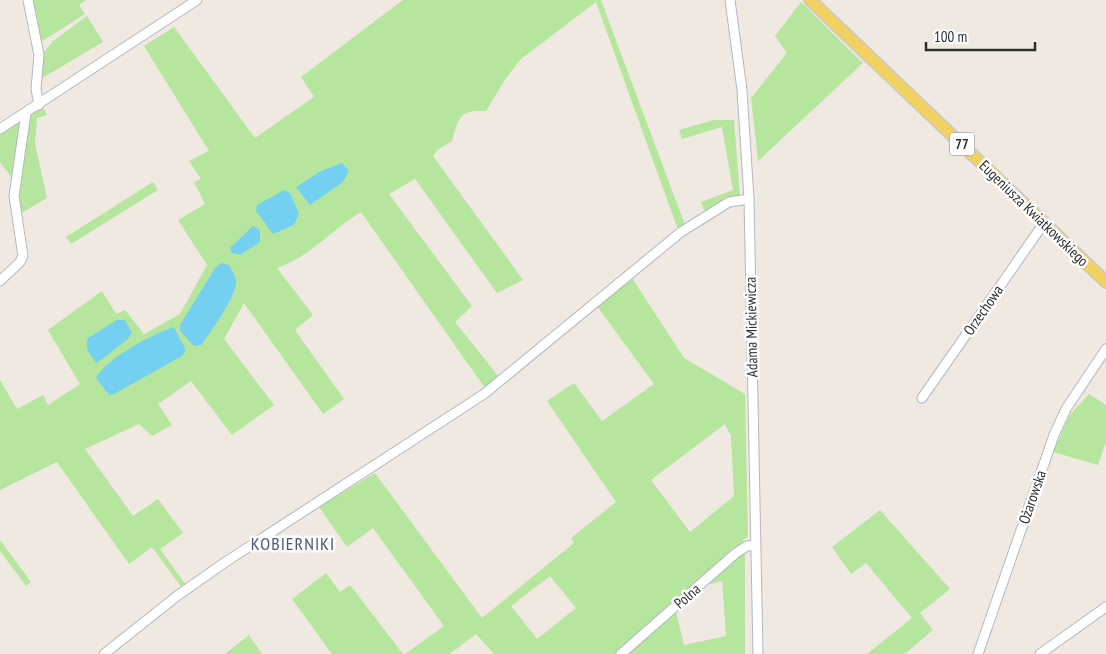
<svg xmlns="http://www.w3.org/2000/svg" width="1106" height="654" font-family="'PT Sans Narrow',sans-serif">
<style>
.green{fill:#b6e59e;fill-rule:evenodd}
.water{fill:#75cff0}
.lines{fill:none;stroke-linecap:round;stroke-linejoin:round}
.minor-casing{stroke:#b4b7c1;stroke-width:11}
.major-casing{stroke:#c9c9c9;stroke-width:14}
.minor{stroke:#fff;stroke-width:9}
.major{stroke:#f2d163;stroke-width:11}
.labels{text-anchor:middle;dominant-baseline:central;stroke-width:5;stroke-linejoin:round;paint-order:stroke}
.shield{fill:#fff;stroke:#6d6d6d;stroke-width:1}
.shield-label{font-size:14px;font-weight:bold;fill:#2e2e2e}
.street-label{font-size:15px;fill:#2e2e2e;stroke:#fff}
.quarter-label{font-size:18px;letter-spacing:1px;fill:#4d5680;stroke:#fff}
</style>
<rect width="100%" height="100%" fill="#efe9e1"/>
<g class="green">
<polygon points="32,0 86,0 79,5 85,14 41,42"/>
<path d="M403,0H601L685,225L678,230L596,2L521,59L506,78L486,111C459,110 459,117 452,141L437,150L433,156L523,280L497,293L415,179L389,194L472,306L455,322L499,377L485,388L361,212C332,229 309,258 277,268L313,315L295,330L344,399L323,414L244,303L224,339L274,405L232,435L191,381L158,404L172,425L152,436L139,424L85,449L133,516L158,499L183,533L160,549L186,585L182,588L152,547L129,564L57,462L0,490V380L17,409L43,395L48,405L80,384L48,330L102,291L116,314L125,310L144,334L180,314L207,265L178,220L205,204L194,182L201,179L189,161L209,151L144,46L174,27L255,138L314,97L301,77Z"/>
<polygon points="801,2 863,63 758,161 751,98 787,53 775,36"/>
<polygon points="87,16 103,42 39,80 40,57 53,41"/>
<polygon points="42,106 47,115 37,118 35,144 47,198 18,215 16,196 28,114"/>
<polygon points="23,119 14,181 0,162 0,133"/>
<polygon points="714,120 734,120 740,198 705,212 701,202 733,190 722,127 682,139 679,130"/>
<polygon points="153,182 158,190 71,244 66,237"/>
<path d="M632,278L684,358L745,394L748,537L743,540L744,546L700,580L616,654H494L476,634L450,654H405L444,626L373,528L347,547L319,507L375,473L482,618L574,543L571,538L616,502L547,401L574,383L602,421L654,384L597,306ZM725,424L731,436L734,496L690,532L651,480ZM550,576L576,608L537,639L511,606Z"/>
<polygon points="1089,394 1106,405 1106,442 1098,465 1053,452 1069,416"/>
<polygon points="880,510 950,589 920,613 933,630 905,654 867,654 912,618 866,563 851,574 832,547"/>
<polygon points="0,540 31,582 26,586 0,551"/>
<polygon points="741,554 745,554 745,654 628,654 676,612 684,645 726,636 722,581 706,585"/>
<polygon points="326,573 340,592 350,585 403,654 332,654 292,599"/>
<polygon points="249,635 262,654 225,654"/>
</g>
<g class="water">
<polygon points="342,163 349,171 343,182 310,205 296,187 321,171"/>
<polygon points="284,190 290,193 299,214 294,225 273,234 256,211 257,205"/>
<polygon points="253,226 260,230 260,242 240,255 232,253 230,248"/>
<path d="M221,263L229,265C231,270 235,275 236,280C238,294 213,328 205,340L201,345L194,346L180,331V325L215,268Z"/>
<path d="M117,320H125L132,333L128,339L97,363C90,355 84,349 88,338Z"/>
<path d="M174,327L186,350L182,356L114,394L109,395L96,378C105,359 154,333 174,327Z"/>
</g>
<g class="lines">
<defs>
<g id="minor">
<polyline points="28,0 39,55 36,89 39,105"/>
<polyline points="730,0 742,90 749,199 758,654"/>
<polyline points="0,129 197,0"/>
<polyline points="0,281 20,262 23,256 14,196 26,113"/>
<polyline points="922,398 1044,223"/>
<polyline points="104,654 177,596 224,563 484,394 681,232 729,202 749,199"/>
<polyline points="621,654 736,553 747,546 755,545"/>
<polyline points="978,654 1054,435 1066,409 1106,349"/>
<polyline points="1040,654 1106,607"/>
</g>
<polyline id="major" points="810,0 1106,282"/>
</defs>
<use href="#minor" class="minor-casing"/>
<use href="#major" class="major-casing"/>
<use href="#minor" class="minor"/>
<use href="#major" class="major"/>
</g>
<g class="labels">
<rect class="shield" x="949.5" y="132.5" width="25" height="23" rx="4"/>
<g class="shield-label">
<text x="962" y="144">77</text>
</g>
<g class="street-label">
<text transform="translate(1034 213) rotate(44)">Eugeniusza Kwiatkowskiego</text>
<text transform="translate(983 310) rotate(-55)">Orzechowa</text>
<text transform="translate(751 327) rotate(-91)">Adama Mickiewicza</text>
<text transform="translate(1032 497) rotate(-71)">Ożarowska</text>
<text transform="translate(687 596) rotate(-41)">Polna</text>
</g>
<g class="quarter-label">
<text x="293" y="543">KOBIERNIKI</text>
</g>
</g>
<path d="M926 42v8h109v-8" fill="none" stroke="#2e2e2e" stroke-width="2.5"/>
<text x="934" y="42" font-size="15" fill="#2e2e2e" stroke="#ffffff" stroke-width="4" paint-order="stroke">100 m</text>
</svg>
